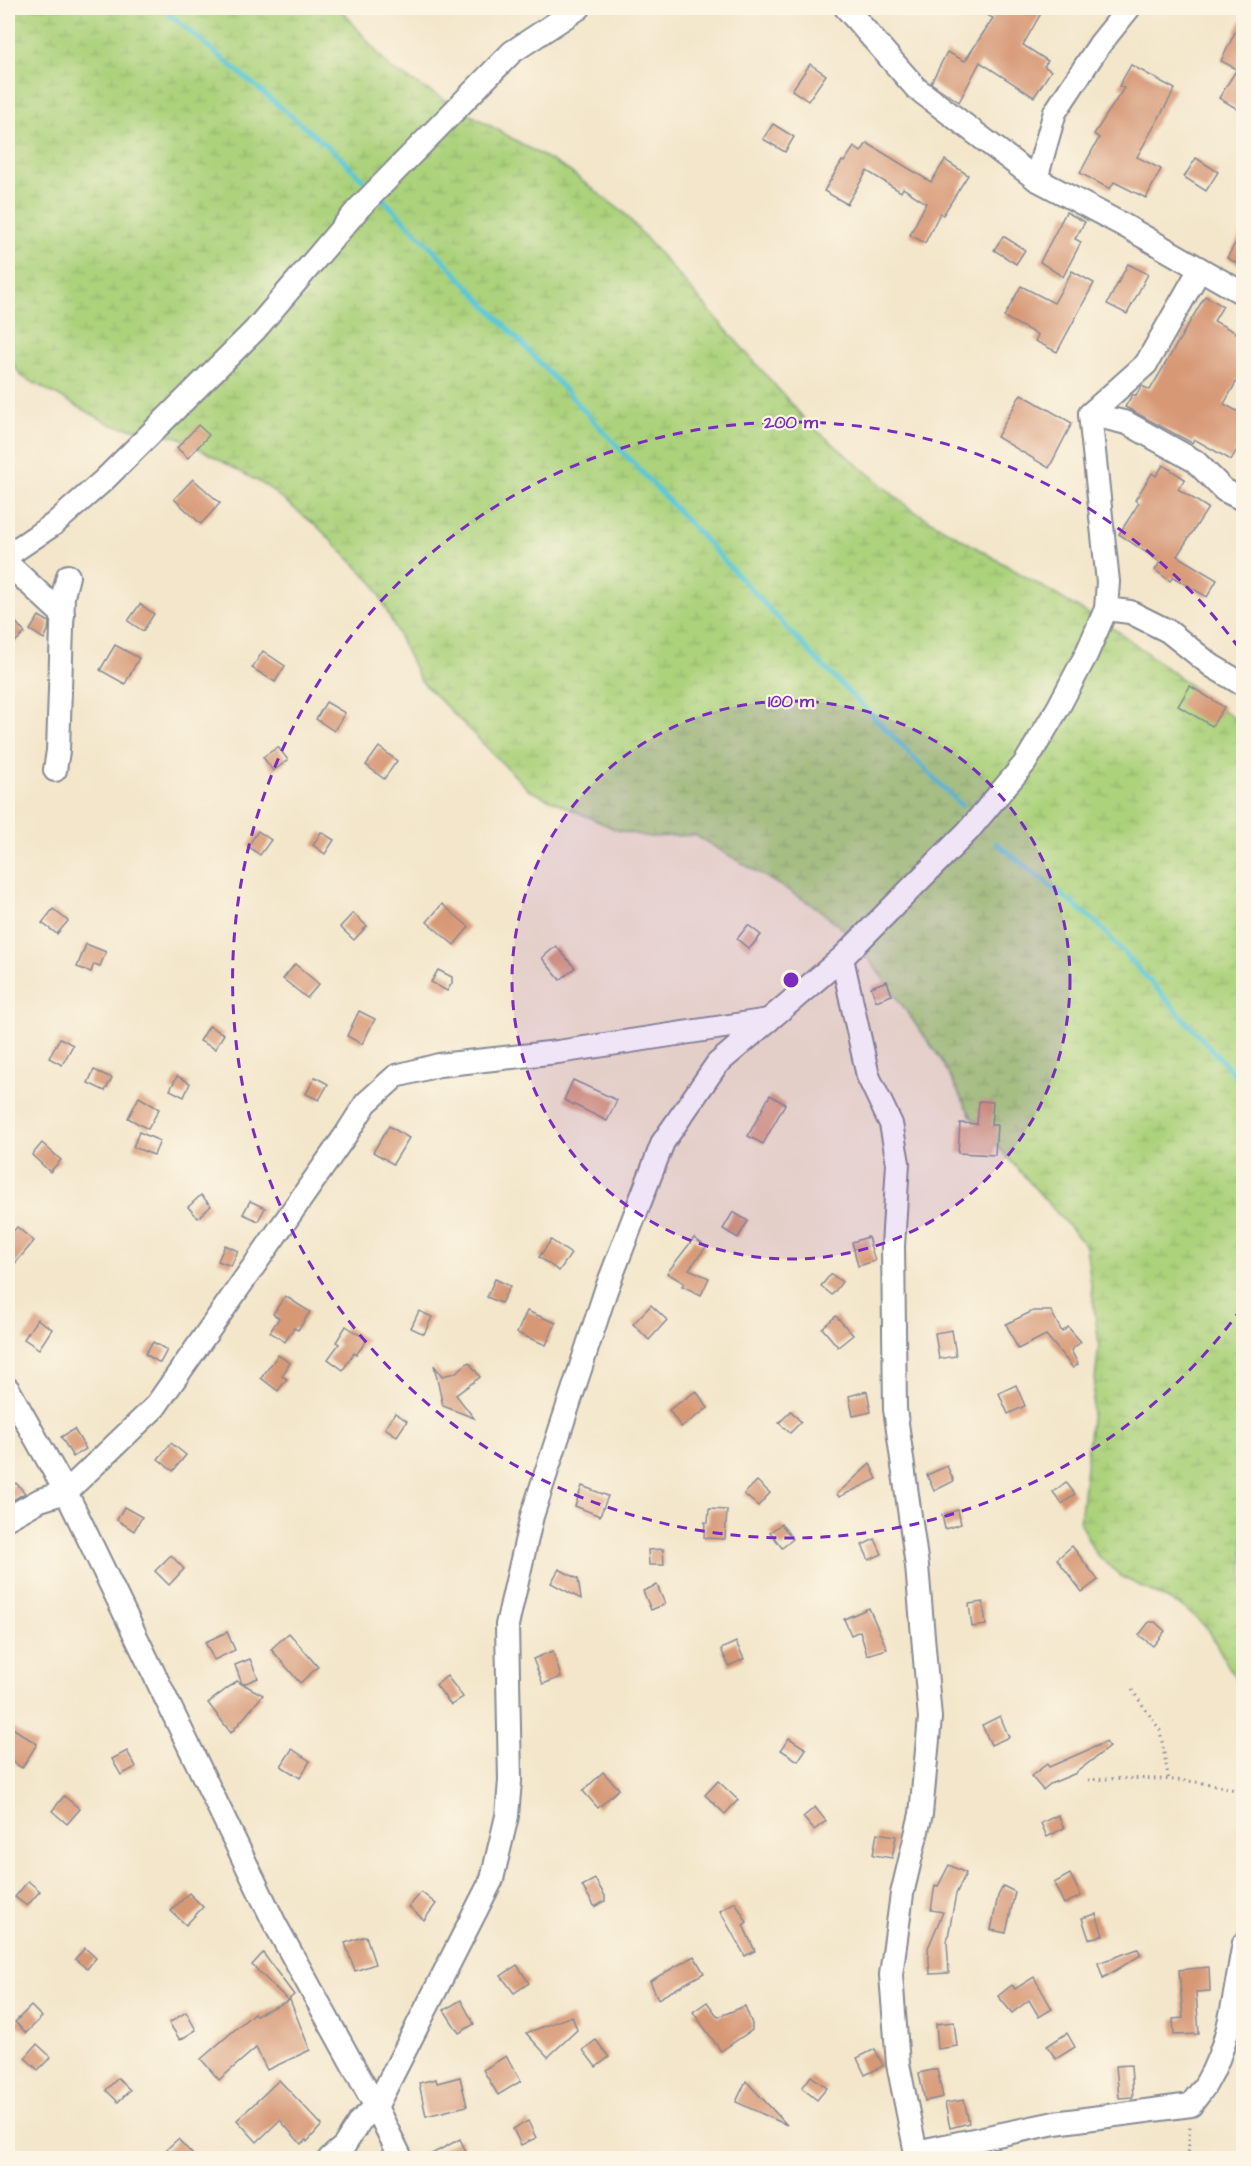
<svg xmlns="http://www.w3.org/2000/svg" width="1251" height="2166" font-family="'Architects Daughter',sans-serif">
<style>
.wetland{fill:url(#wetland-marsh);stroke:#64806d;stroke-width:1.5}
.lines{fill:none;stroke-linecap:round;stroke-linejoin:round}
.stream{stroke:#5cc8d5;stroke-width:5}
.building{fill:#d79876}
.minor-casing{stroke:#878a94;stroke-width:26}
.path{stroke:#878a94;stroke-width:3;stroke-dasharray:1.5 4.5;stroke-linecap:butt}
.minor{stroke:#fff;stroke-width:22}
.ring{fill:none;stroke:#7b2cbf;stroke-width:3;stroke-dasharray:10 8}
.centre{fill:#7b2cbf;stroke:#fcf5e5;stroke-width:3}
.ring-label{font-size:18px;text-anchor:middle;font-weight:bold;fill:#7b2cbf;stroke:#fcf5e5;stroke-width:4.5;stroke-linejoin:round;paint-order:stroke}
</style>
<defs>
<pattern id="wetland-marsh" width="20" height="14" patternUnits="userSpaceOnUse" patternTransform="scale(1.5)"><rect width="20" height="14" fill="#acd27c"/><path d="M1 5h8M5 5V1M11 12h8M15 12V8" fill="none" stroke="#93b56e"/></pattern>
</defs>
<rect width="100%" height="100%" fill="#fcf5e5"/>
<filter id="ink" filterUnits="userSpaceOnUse"><feTurbulence type="fractalNoise" baseFrequency=".0167" numOctaves="2"/><feDisplacementMap in="SourceGraphic" scale="12" xChannelSelector="R" yChannelSelector="G"/><feConvolveMatrix kernelMatrix="1 2 1 2 8 2 1 2 1" color-interpolation-filters="sRGB"/></filter>
<filter id="wash" filterUnits="userSpaceOnUse"><feTurbulence type="fractalNoise" baseFrequency=".008" numOctaves="4" result="noise"/><feDisplacementMap in="SourceGraphic" scale="24" xChannelSelector="R" yChannelSelector="G"/><feGaussianBlur stdDeviation="1.35" result="paint"/><feColorMatrix in="noise" values="0 0 0 0 0 0 0 0 0 0 0 0 0 0 0 0 0 1.4 0 .05"/><feComposite in="paint" operator="in"/></filter>
<g filter="url(#wash)">
<rect width="100%" height="100%" fill="#f3e6ca"/>
<polygon class="wetland" points="8,8 340,8 391,69 569,171 624,213 807,422 909,508 1119,632 1243,725 1243,1693 1208,1629 1183,1607 1122,1577 1095,1553 1080,1523 1099,1344 1086,1246 971,1116 940,1058 854,938 816,907 695,835 650,837 617,830 529,790 420,680 374,584 319,528 266,486 179,437 112,425 21,376 8,356"/>
<g class="lines">
<g class="stream">
<polyline points="162,8 338,155 371,188"/>
<polyline points="378,194 440,256 816,659 961,805"/>
<polyline points="996,843 1096,922 1244,1085"/>
</g>
</g>
<g id="blocks">
<g class="building">
<polygon points="973,8 1044,8 1023,45 1048,61 1044,66 1051,71 1034,97 980,62 959,102 931,83 947,52 965,61 993,18"/>
<polygon points="1244,14 1244,113 1219,98 1237,69 1221,61"/>
<polygon points="810,64 826,75 808,101 792,90"/>
<polygon points="1131,65 1175,89 1137,157 1161,169 1146,198 1114,182 1110,189 1080,173 1099,138 1094,134 1124,88 1119,86"/>
<polygon points="773,124 794,137 785,152 763,139"/>
<polygon points="867,143 931,182 945,160 968,175 943,215 940,213 925,243 910,235 926,203 903,188 901,192 867,171 847,204 824,191 842,161 844,162 854,147 861,152"/>
<polygon points="1196,158 1218,172 1206,191 1184,177"/>
<polygon points="1066,212 1085,222 1075,239 1081,242 1063,277 1040,262"/>
<polygon points="1244,228 1244,267 1227,258"/>
<polygon points="1003,236 1025,250 1016,264 994,250"/>
<polygon points="1128,264 1148,274 1127,314 1107,304"/>
<polygon points="1072,271 1094,283 1057,352 1035,341 1038,335 1004,317 1021,286 1054,303"/>
<polygon points="1205,296 1223,306 1214,321 1244,337 1244,368 1224,404 1244,415 1244,437 1231,460 1194,439 1192,443 1125,407 1132,395 1136,395 1142,386 1150,390"/>
<polygon points="1021,394 1072,423 1049,468 997,437"/>
<polygon points="198,425 209,435 188,458 177,448"/>
<polygon points="1163,465 1185,479 1178,489 1208,508 1177,556 1217,580 1207,597 1173,577 1170,581 1155,570 1160,562 1119,534 1139,503 1135,500 1152,473 1156,476"/>
<polygon points="193,479 220,503 201,524 174,499"/>
<polygon points="140,604 154,614 143,631 128,621"/>
<polygon points="8,613 25,633 8,648"/>
<polygon points="39,616 49,622 48,631 44,639 30,630"/>
<polygon points="115,645 139,658 125,684 100,670"/>
<polygon points="263,651 285,666 275,682 252,668"/>
<polygon points="1190,686 1224,707 1212,726 1178,706"/>
<polygon points="326,702 345,713 334,731 316,719"/>
<polygon points="278,747 288,760 273,771 263,757"/>
<polygon points="379,747 397,761 384,779 366,765"/>
<polygon points="258,831 271,840 260,855 248,846"/>
<polygon points="321,832 334,840 325,854 313,845"/>
<polygon points="442,904 469,927 454,945 427,922"/>
<polygon points="53,909 68,921 57,934 42,923"/>
<polygon points="353,913 367,926 354,940 340,927"/>
<polygon points="748,925 761,935 749,949 737,939"/>
<polygon points="86,944 106,952 100,966 94,964 91,972 77,967"/>
<polygon points="556,946 575,968 560,980 542,958"/>
<polygon points="295,964 319,984 307,998 283,979"/>
<polygon points="438,970 452,977 452,983 447,991 431,982"/>
<polygon points="887,981 892,995 876,1001 871,987"/>
<polygon points="359,1011 375,1019 362,1044 347,1036"/>
<polygon points="209,1026 224,1034 215,1049 200,1041"/>
<polygon points="60,1038 73,1045 62,1065 49,1058"/>
<polygon points="94,1070 112,1078 105,1091 88,1083"/>
<polygon points="177,1076 190,1083 184,1097 170,1090"/>
<polygon points="315,1077 328,1084 319,1100 306,1094"/>
<polygon points="573,1080 617,1100 607,1121 564,1100"/>
<polygon points="770,1095 785,1104 763,1144 748,1136"/>
<polygon points="139,1097 159,1109 148,1129 128,1118"/>
<polygon points="979,1101 993,1102 991,1125 997,1125 995,1155 958,1153 960,1123 977,1124"/>
<polygon points="389,1126 409,1138 393,1164 373,1152"/>
<polygon points="139,1132 160,1141 154,1155 133,1147"/>
<polygon points="42,1143 61,1160 50,1172 32,1155"/>
<polygon points="201,1195 211,1206 198,1218 188,1207"/>
<polygon points="250,1201 265,1208 258,1221 243,1214"/>
<polygon points="733,1212 748,1221 738,1238 723,1229"/>
<polygon points="17,1227 34,1241 8,1272 8,1237"/>
<polygon points="868,1237 875,1261 858,1266 852,1242"/>
<polygon points="694,1238 706,1247 689,1269 709,1278 701,1295 682,1286 684,1283 667,1273"/>
<polygon points="551,1240 571,1254 559,1271 539,1257"/>
<polygon points="225,1245 238,1251 231,1266 218,1261"/>
<polygon points="831,1274 842,1282 832,1295 821,1286"/>
<polygon points="495,1279 510,1286 501,1303 487,1297"/>
<polygon points="285,1296 310,1312 298,1330 294,1328 285,1342 270,1332 279,1318 273,1314"/>
<polygon points="651,1305 667,1320 649,1340 633,1324"/>
<polygon points="419,1311 432,1317 424,1334 411,1328"/>
<polygon points="527,1311 556,1323 546,1345 517,1333"/>
<polygon points="1033,1311 1051,1311 1062,1332 1068,1327 1081,1342 1071,1350 1078,1364 1073,1368 1046,1335 1018,1349 1006,1324"/>
<polygon points="836,1316 853,1335 838,1347 822,1328"/>
<polygon points="37,1319 52,1329 39,1349 24,1339"/>
<polygon points="346,1326 367,1340 356,1355 354,1353 343,1370 328,1359 339,1344 336,1342"/>
<polygon points="952,1330 956,1356 939,1359 935,1333"/>
<polygon points="153,1342 167,1350 160,1363 145,1354"/>
<polygon points="278,1355 290,1363 282,1376 287,1379 278,1391 261,1378"/>
<polygon points="469,1362 480,1377 456,1395 474,1418 443,1406 434,1365 442,1376 455,1373"/>
<polygon points="1016,1385 1025,1406 1008,1414 999,1393"/>
<polygon points="696,1391 708,1408 681,1427 669,1410"/>
<polygon points="867,1391 871,1412 853,1416 849,1396"/>
<polygon points="791,1411 801,1422 790,1433 779,1423"/>
<polygon points="395,1413 407,1421 397,1436 385,1428"/>
<polygon points="74,1429 86,1449 73,1457 61,1437"/>
<polygon points="171,1443 186,1455 173,1471 158,1459"/>
<polygon points="870,1464 877,1479 839,1497 837,1494"/>
<polygon points="947,1466 954,1481 934,1491 927,1475"/>
<polygon points="757,1481 770,1493 758,1506 744,1494"/>
<polygon points="1066,1482 1075,1494 1062,1504 1053,1492"/>
<polygon points="16,1483 25,1493 8,1503 8,1490"/>
<polygon points="582,1486 608,1496 600,1516 575,1506"/>
<polygon points="124,1507 142,1517 134,1531 117,1520"/>
<polygon points="709,1509 727,1510 725,1539 704,1538 705,1522 708,1523"/>
<polygon points="958,1510 961,1524 945,1529 942,1515"/>
<polygon points="781,1524 793,1539 782,1548 770,1532"/>
<polygon points="875,1539 882,1554 869,1560 862,1545"/>
<polygon points="1072,1546 1098,1580 1082,1592 1057,1559"/>
<polygon points="663,1549 664,1565 649,1565 648,1550"/>
<polygon points="171,1555 184,1569 169,1585 155,1571"/>
<polygon points="559,1569 578,1579 581,1599 551,1583"/>
<polygon points="657,1585 665,1604 651,1610 643,1591"/>
<polygon points="983,1602 986,1625 972,1627 969,1604"/>
<polygon points="869,1608 887,1649 867,1655 860,1631 851,1635 844,1619"/>
<polygon points="1149,1622 1155,1622 1165,1631 1153,1646 1139,1635"/>
<polygon points="227,1632 235,1650 214,1660 205,1642"/>
<polygon points="289,1633 318,1667 300,1683 271,1649"/>
<polygon points="736,1642 744,1659 729,1666 721,1649"/>
<polygon points="553,1651 561,1677 543,1684 533,1659"/>
<polygon points="250,1659 258,1678 243,1684 263,1695 231,1733 208,1703 237,1681 242,1684 235,1665"/>
<polygon points="447,1676 463,1697 451,1705 436,1685"/>
<polygon points="1000,1716 1009,1737 991,1745 982,1725"/>
<polygon points="8,1725 37,1744 22,1768 8,1759"/>
<polygon points="789,1738 806,1749 798,1761 781,1750"/>
<polygon points="1106,1742 1109,1747 1074,1774 1050,1784 1043,1790 1031,1776 1047,1764 1049,1767"/>
<polygon points="292,1749 310,1761 300,1778 281,1766"/>
<polygon points="127,1751 136,1767 121,1775 112,1759"/>
<polygon points="603,1772 619,1789 598,1808 583,1791"/>
<polygon points="718,1781 738,1800 725,1814 705,1795"/>
<polygon points="64,1796 80,1809 67,1824 52,1811"/>
<polygon points="815,1807 826,1821 814,1830 803,1817"/>
<polygon points="1058,1815 1064,1828 1047,1837 1041,1823"/>
<polygon points="877,1833 896,1836 892,1858 873,1855"/>
<polygon points="949,1865 966,1873 956,1894 947,1942 949,1973 930,1974 928,1948 943,1912 931,1910 935,1885 938,1886"/>
<polygon points="1070,1874 1081,1896 1064,1904 1054,1883"/>
<polygon points="595,1879 605,1896 605,1901 595,1907 582,1886"/>
<polygon points="28,1881 40,1891 27,1906 15,1897"/>
<polygon points="1003,1886 1015,1892 1006,1933 991,1930 998,1896"/>
<polygon points="421,1892 436,1904 424,1920 409,1907"/>
<polygon points="189,1893 203,1907 186,1925 171,1911"/>
<polygon points="735,1902 747,1922 743,1925 755,1951 745,1956 720,1911"/>
<polygon points="1096,1914 1103,1935 1089,1939 1082,1918"/>
<polygon points="366,1936 375,1964 355,1971 345,1943"/>
<polygon points="85,1948 96,1958 87,1969 75,1959"/>
<polygon points="1138,1949 1141,1955 1103,1978 1098,1963"/>
<polygon points="263,1953 294,1995 288,2000 252,1965"/>
<polygon points="694,1956 704,1973 658,1999 650,1981"/>
<polygon points="517,1965 529,1983 514,1993 501,1976"/>
<polygon points="1209,1967 1210,1991 1196,1992 1199,2034 1174,2035 1173,2019 1183,2018 1179,1970"/>
<polygon points="1034,1977 1052,2009 1039,2017 1029,2000 1012,2013 998,1996 1012,1985 1015,1989"/>
<polygon points="290,2000 310,2050 267,2070 256,2048 219,2080 201,2059 254,2013 256,2015"/>
<polygon points="461,2000 474,2024 459,2033 444,2010"/>
<polygon points="707,2002 718,2017 745,2006 752,2024 752,2030 721,2051 693,2012"/>
<polygon points="31,2006 42,2017 26,2033 15,2022"/>
<polygon points="186,2012 196,2030 180,2040 169,2023"/>
<polygon points="572,2016 577,2030 548,2057 526,2033"/>
<polygon points="954,2022 957,2046 938,2049 936,2024"/>
<polygon points="1067,2033 1075,2047 1056,2059 1047,2046"/>
<polygon points="596,2040 609,2057 596,2067 583,2050"/>
<polygon points="37,2044 51,2057 38,2070 25,2058"/>
<polygon points="875,2049 883,2066 865,2075 857,2058"/>
<polygon points="506,2056 521,2081 498,2095 483,2070"/>
<polygon points="1131,2065 1133,2097 1119,2098 1116,2066"/>
<polygon points="937,2069 943,2097 925,2101 919,2073"/>
<polygon points="811,2076 827,2088 817,2100 802,2088"/>
<polygon points="460,2077 467,2106 426,2116 419,2083 436,2079 437,2083"/>
<polygon points="118,2078 130,2090 118,2102 106,2090"/>
<polygon points="279,2080 322,2125 307,2142 306,2140 301,2144 280,2120 257,2142 237,2120"/>
<polygon points="746,2081 787,2125 736,2102"/>
<polygon points="964,2100 969,2123 950,2128 945,2103"/>
<polygon points="528,2121 536,2138 521,2145 513,2129"/>
<polygon points="178,2139 196,2158 157,2158"/>
<polygon points="460,2139 469,2158 424,2158"/>
</g>
</g>
</g>
<g filter="url(#ink)">
<use href="#blocks" fill-opacity="0" stroke="#878a94" stroke-width="1.5"/>
<g class="lines">
<defs>
<g id="minor">
<polyline points="846,8 916,88 1036,179 1125,226 1244,294"/>
<polyline points="1036,179 1055,112 1100,44 1129,8"/>
<polyline points="1090,414 1127,423 1195,461 1224,490 1244,500"/>
<polyline points="8,555 54,524 104,480 255,330 359,208 512,52 579,8"/>
<polyline points="8,564 63,615"/>
<polyline points="1106,609 1130,612 1168,631 1212,666 1244,685"/>
<polyline points="55,770 58,751 63,596 68,576"/>
<polyline points="842,958 868,1076 891,1124 898,1163 893,1246 895,1409 917,1566 930,1718 921,1814 902,1894 891,1975 898,2064 917,2158"/>
<polyline points="8,1389 66,1492 275,1924 376,2107 401,2158"/>
<polyline points="8,1518 40,1500 66,1492 155,1407 347,1133 366,1103 396,1076 439,1065 558,1052 769,1020"/>
<path d="M916,2152L1055,2123L1191,2105C1196,2097 1203,2090 1207,2082C1231,2041 1235,1989 1244,1943"/>
<polyline points="330,2158 344,2146 360,2121 376,2107 492,1879 507,1816 510,1781 507,1625 532,1516 606,1290 663,1142 717,1064 842,958 968,831 1025,763 1058,708 1086,655 1106,609 1108,582 1090,414 1146,364 1200,269"/>
</g>
</defs>
<use href="#minor" class="minor-casing"/>
<g class="path">
<polyline points="1132,1690 1160,1730 1169,1781"/>
<path d="M1088,1780C1126,1777 1210,1777 1244,1794"/>
<polyline points="1188,2158 1190,2124"/>
</g>
<use href="#minor" class="minor"/>
</g>
</g>
<circle cx="791" cy="980" r="279" fill="#7b2cbf" fill-opacity=".12"/>
<g class="ring">
<circle cx="791" cy="980" r="279"/>
<path d="M1242 1308A558 558 0 1 1 1242 652"/>
</g>
<circle cx="791" cy="980" r="9" class="centre"/>
<g class="ring-label">
<text x="791" y="428">200 m</text>
<text x="791" y="707">100 m</text>
</g>
<rect width="1251" height="2166" fill="none" stroke="#fcf5e5" stroke-width="30"/>
</svg>
